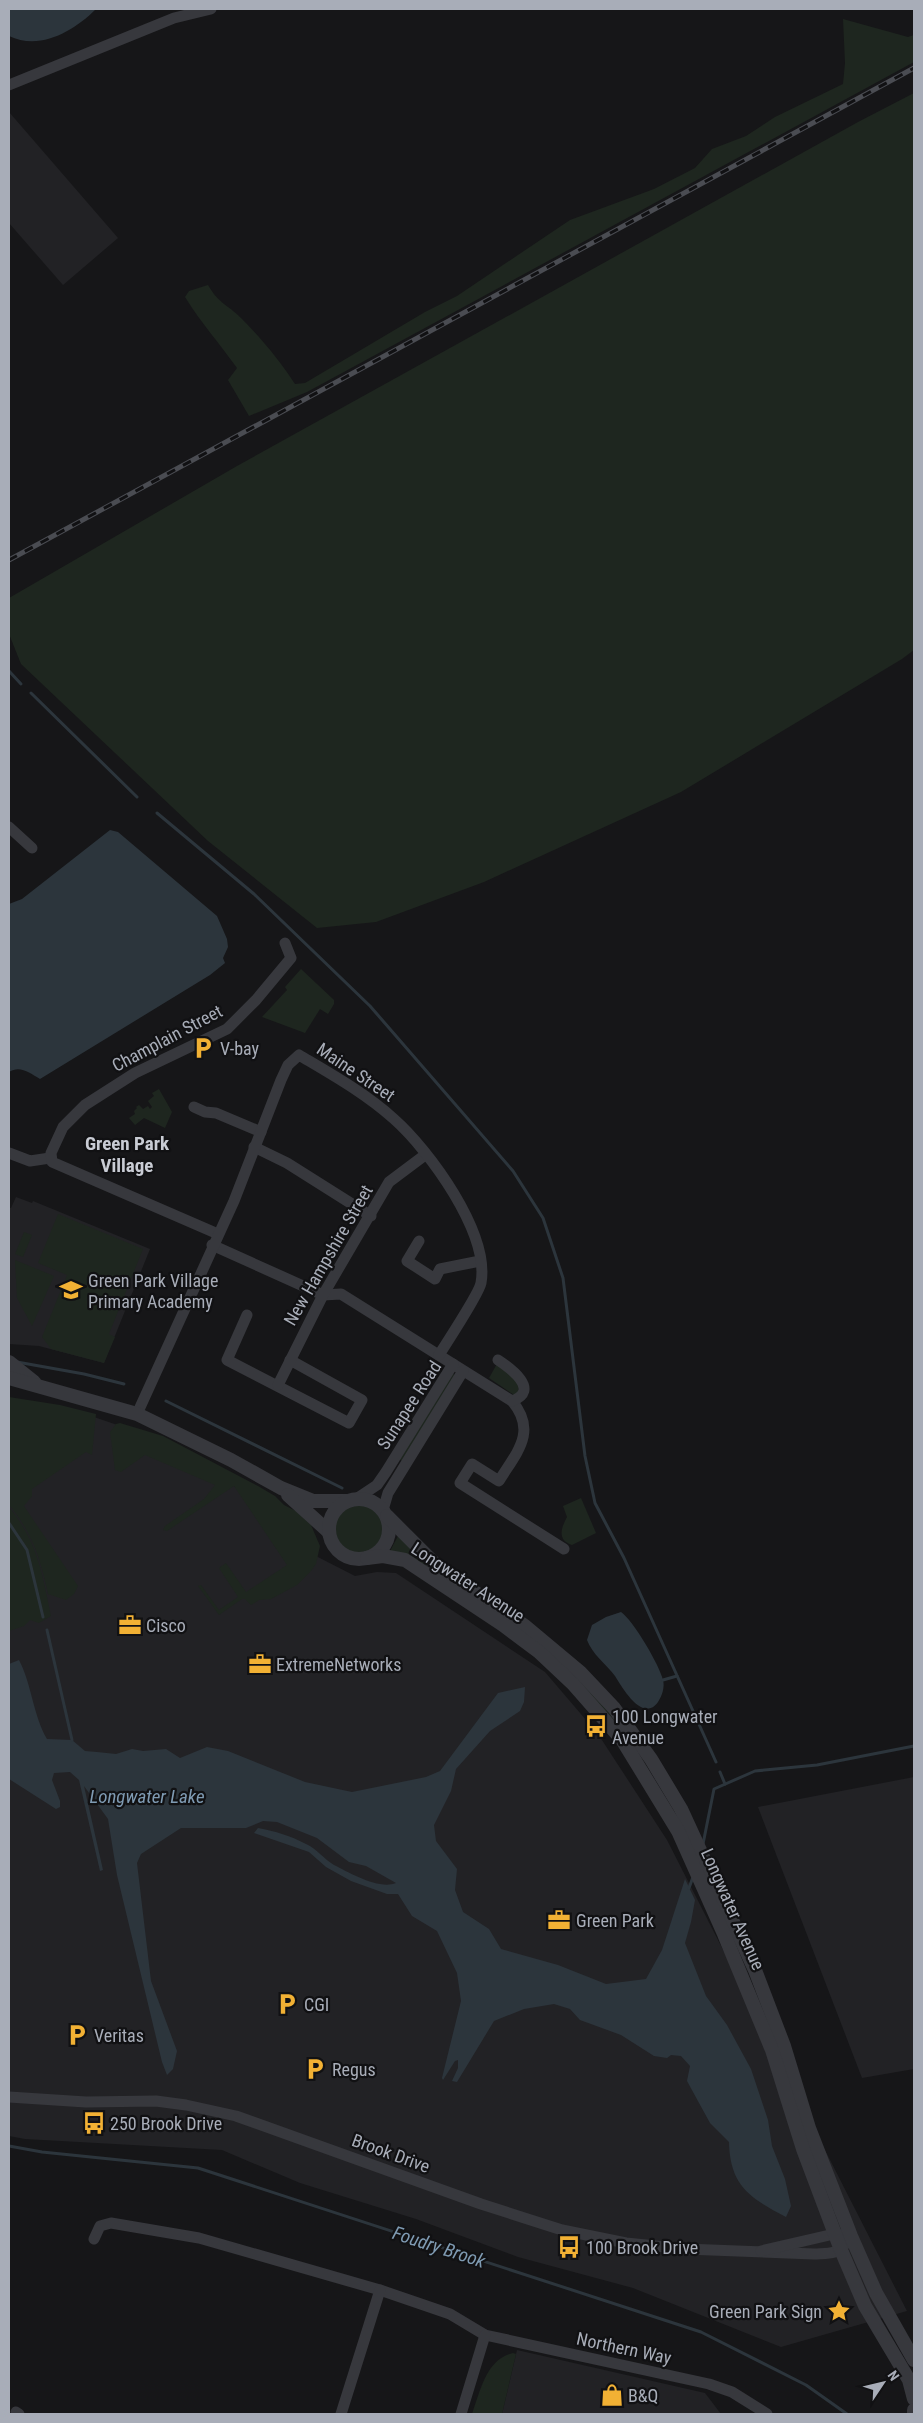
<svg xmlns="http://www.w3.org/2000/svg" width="923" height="2423" font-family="'Roboto Condensed',sans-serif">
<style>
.built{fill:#222225}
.green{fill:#1e261f}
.water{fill:#2c353c}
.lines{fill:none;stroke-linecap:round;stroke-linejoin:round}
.stream{stroke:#2c353c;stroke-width:3}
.minor{stroke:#37383d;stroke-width:11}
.tertiary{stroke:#37383d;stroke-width:14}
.rail-casing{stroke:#4a4c52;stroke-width:5}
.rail{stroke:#111113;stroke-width:3;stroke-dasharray:9;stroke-linecap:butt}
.labels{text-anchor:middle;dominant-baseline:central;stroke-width:4.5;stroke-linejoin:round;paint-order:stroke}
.street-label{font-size:18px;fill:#a8adb8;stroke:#111113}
.poi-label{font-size:18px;fill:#a8adb8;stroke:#111113;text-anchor:start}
.neighbourhood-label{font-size:19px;font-weight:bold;fill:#c9ccd4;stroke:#111113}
.water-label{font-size:19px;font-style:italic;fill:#7f9bb3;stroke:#111113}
</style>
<rect width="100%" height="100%" fill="#161618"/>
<g class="built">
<polygon points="9,112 118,238 63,285 9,223"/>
<polygon points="16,1197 32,1203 33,1201 150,1249 104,1363 39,1346 9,1344 9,1208 11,1208"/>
<polygon points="9,1402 91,1416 141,1433 295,1521 312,1554 355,1576 377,1572 396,1573 545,1672 598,1734 667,1840 907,2311 781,2347 633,2288 518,2257 416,2219 300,2183 222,2150 25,2139 9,2136"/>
<polygon points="914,1777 914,2069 862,2078 758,1807"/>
<polygon points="517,2350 705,2393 721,2414 502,2414"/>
</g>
<g class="green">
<path d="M843,19L908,37L914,35V62L307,392L249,416L228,380L237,368C220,344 201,323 185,297L189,291L208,285C219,304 227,304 241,318C261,338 280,361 295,384L305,383L425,312L457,296L570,220L654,189L695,168L712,149L746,136L775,117L843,84L845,63Z"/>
<polygon points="914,93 914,650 902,659 681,792 484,882 376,922 317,928 208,841 21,664 9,634 9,598 237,466 858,122"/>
<polygon points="301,969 334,1000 334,1004 328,1014 320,1009 305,1033 262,1017 287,990 285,987"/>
<polygon points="159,1089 172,1112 165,1128 144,1118 135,1125 129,1118 135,1114 134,1111 137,1108 136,1107 139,1105 143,1109 148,1106 150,1109 152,1107 148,1101 154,1096 152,1093"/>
<polygon points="58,1214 143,1249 109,1334 115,1337 104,1363 51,1349 42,1337 67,1275 38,1263"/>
<polygon points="24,1232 32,1235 23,1257 15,1254"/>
<polygon points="15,1260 54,1276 32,1326 17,1298"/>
<polygon points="498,1362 520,1380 517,1397 489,1378"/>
<polygon points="452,1373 455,1375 402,1461 398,1458"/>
<path d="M9,1397L60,1405L96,1414L92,1455L86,1452L32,1489V1496L24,1506L78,1586L74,1594L66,1600L48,1594C40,1558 33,1534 9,1505Z"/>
<polygon points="120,1423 163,1436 258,1486 275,1496 284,1505 296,1511 311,1525 320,1546 316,1564 311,1571 297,1585 271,1599 259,1600 251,1605 245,1599 242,1599 219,1615 198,1586 201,1585 219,1610 238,1597 219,1568 226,1563 246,1592 287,1565 234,1486 167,1531 163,1530 165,1526 204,1499 215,1485 145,1455 121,1472 115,1470 110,1432 116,1424"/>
<path d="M581,1498L596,1533L572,1545C557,1540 561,1528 567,1517L563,1506Z"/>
<circle cx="359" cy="1529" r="24"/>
<path d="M9,1507C38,1542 42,1573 51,1616L39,1623L30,1620L24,1626L9,1631Z"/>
<polygon points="398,1536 607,1703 624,1735 586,1690 389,1553"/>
<path d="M513,2353L516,2354L502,2414H472C480,2392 486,2359 513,2353Z"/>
</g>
<g class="water">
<path d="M9,9H96C74,31 40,51 9,36Z"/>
<path d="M110,830L118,832L217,916L227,939L228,947L223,958L225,963L210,975L40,1079C30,1073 20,1065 9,1072V904L22,899Z"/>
<path d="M621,1612C633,1620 660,1666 663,1680C665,1687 662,1696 658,1702C643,1723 623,1689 615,1676C606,1664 592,1654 587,1640L592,1625L606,1617Z"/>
<path d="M19,1660C32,1685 33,1715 47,1739L72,1740L85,1751L97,1752L116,1754L132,1749L143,1751L166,1749L180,1758L207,1747L228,1751L305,1782L352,1792L426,1777L440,1771L498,1693L525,1687L524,1702L520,1711L490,1731L456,1769L451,1791L434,1825L436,1841L457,1869L455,1890L463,1912L489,1929L501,1949L558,1965L606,1984L646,1979L662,1950L685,1879L695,1900L691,1922L685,1943L706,1996L727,2025L751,2069L768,2120L772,2146L785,2179L791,2206L786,2217C750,2198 730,2186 729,2142L710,2123L687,2081L690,2066L681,2056L671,2055L667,2058L654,2056L621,2035L580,2020L570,2009L554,2004L524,2009L494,2021L457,2082L452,2081L458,2068V2060L455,2061L443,2080L442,2078L461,2001L457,1973L437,1931L412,1916L398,1894H387L351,1881L326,1867L309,1852L254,1833L258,1828C275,1831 291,1836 306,1844C317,1849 324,1859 334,1865C350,1873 379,1890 396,1883L366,1866L349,1862L317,1838L277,1822L263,1821L246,1828H181L141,1854L137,1863L151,1981L177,2051L173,2069L167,2075L162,2062L117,1875L108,1819L84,1786L103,1870L100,1871L79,1780L70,1772L54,1773L52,1780L60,1801V1807L56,1809L9,1779V1664Z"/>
</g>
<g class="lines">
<g class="stream">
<polyline points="9,671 21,684"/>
<polyline points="31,693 137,797"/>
<polyline points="157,813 254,894 370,1006 513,1171 543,1218 563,1278 585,1456 595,1503 624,1558 716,1762"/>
<polyline points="17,1362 84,1374 124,1384"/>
<polyline points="166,1401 342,1488"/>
<polyline points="9,1523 27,1550 43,1617"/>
<polyline points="47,1630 72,1740"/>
<polyline points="663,1680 677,1676"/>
<polyline points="720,1772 725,1784"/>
<polyline points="703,1844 714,1789 755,1771 817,1765 914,1746"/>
<polyline points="689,1888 693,1877"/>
<polyline points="9,2146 42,2152 198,2168 701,2332 806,2385 847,2414"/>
</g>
<g class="minor">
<polyline points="9,85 174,18 211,9"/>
<polyline points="9,827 32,848"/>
<polyline points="194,1107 205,1112 216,1113 261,1132"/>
<polyline points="254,1147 287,1163 371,1216"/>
<polyline points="9,1153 30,1161 50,1158"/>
<polyline points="218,1234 52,1162 51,1153 63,1127 85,1105 135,1073 227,1029 256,1000 291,958 285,943"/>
<polyline points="419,1241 407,1261 435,1279 440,1269 480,1261"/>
<path d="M212,1245L323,1295L341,1294L512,1401C538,1432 516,1453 499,1481L472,1464L460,1483L564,1549"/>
<polyline points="247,1315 227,1360 349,1423 362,1400 290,1360"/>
<path d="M498,1360C510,1368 541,1390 512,1401"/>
<polyline points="278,1385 323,1295 389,1182 425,1155"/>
<path d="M137,1414L234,1201L281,1080L288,1065L299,1055C331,1074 365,1093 394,1119C429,1150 490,1233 481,1283C479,1294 447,1342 439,1355"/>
<polyline points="356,1499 377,1485 386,1472 453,1364"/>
<polyline points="383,1510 388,1493 463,1371"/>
<path d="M9,2097L86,2102L156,2101L186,2105L236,2116L481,2204L562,2230L626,2243L685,2249L814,2254C827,2253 838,2255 846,2243"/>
<polyline points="94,2239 100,2226 111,2223 199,2238 380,2290 450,2314 485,2335 709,2384 732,2392 767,2414"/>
<polyline points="761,2251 834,2234 842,2235"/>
<polyline points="16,2412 19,2414"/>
<polyline points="341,2414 380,2290"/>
<polyline points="461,2414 485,2335"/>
</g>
<g class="tertiary">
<polyline points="9,1362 34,1382"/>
<polyline points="9,1378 137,1414 231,1460 281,1488 313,1501 347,1501"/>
<polyline points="288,1495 329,1532"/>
<circle cx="359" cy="1529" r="30"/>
<polyline points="387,1516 439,1568 525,1626 580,1672 614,1708 651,1759 681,1809 755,1970 784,2046 809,2128 851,2236 876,2293 914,2360"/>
<polyline points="367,1558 383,1556 405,1560 503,1625 539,1652 573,1684 623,1741 678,1831 724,1934 772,2050 803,2149 841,2250 865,2306 909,2380 914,2399"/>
<polyline points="914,2414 914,2410"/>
</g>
<defs>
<polyline id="rail" points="9,560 914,68"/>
</defs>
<use href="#rail" class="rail-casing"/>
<use href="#rail" class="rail"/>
</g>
<defs>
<symbol id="parking-bare" viewBox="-9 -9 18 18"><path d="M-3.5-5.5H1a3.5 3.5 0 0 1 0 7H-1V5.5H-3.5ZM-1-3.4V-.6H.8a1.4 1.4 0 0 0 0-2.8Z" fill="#f2b134" stroke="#111113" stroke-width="2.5" paint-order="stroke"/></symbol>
<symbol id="school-bare" viewBox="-9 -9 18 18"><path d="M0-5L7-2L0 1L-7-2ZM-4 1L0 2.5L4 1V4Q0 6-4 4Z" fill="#f2b134" stroke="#111113" stroke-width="2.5" paint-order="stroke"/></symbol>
<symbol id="office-bare" viewBox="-9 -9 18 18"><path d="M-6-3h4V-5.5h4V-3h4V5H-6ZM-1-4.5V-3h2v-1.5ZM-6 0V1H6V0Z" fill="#f2b134" stroke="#111113" stroke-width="2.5" paint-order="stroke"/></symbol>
<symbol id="bus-bare" viewBox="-9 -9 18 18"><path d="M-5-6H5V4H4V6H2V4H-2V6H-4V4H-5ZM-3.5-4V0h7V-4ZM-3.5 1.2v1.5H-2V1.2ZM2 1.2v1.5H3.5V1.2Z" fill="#f2b134" stroke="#111113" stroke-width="2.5" paint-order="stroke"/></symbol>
<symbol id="sight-bare" viewBox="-9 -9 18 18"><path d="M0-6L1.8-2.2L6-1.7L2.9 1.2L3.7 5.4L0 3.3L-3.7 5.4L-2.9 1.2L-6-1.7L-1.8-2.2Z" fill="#f2b134" stroke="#111113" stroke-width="2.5" paint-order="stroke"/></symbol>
<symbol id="shop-bare" viewBox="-9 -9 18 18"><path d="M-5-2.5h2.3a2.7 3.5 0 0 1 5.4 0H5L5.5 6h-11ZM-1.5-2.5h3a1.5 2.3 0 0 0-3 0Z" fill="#f2b134" stroke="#111113" stroke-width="2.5" paint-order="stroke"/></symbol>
</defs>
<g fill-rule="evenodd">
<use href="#parking-bare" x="187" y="1032" width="32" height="32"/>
<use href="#school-bare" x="55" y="1274" width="32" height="32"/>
<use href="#office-bare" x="114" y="1609" width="32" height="32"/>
<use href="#office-bare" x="244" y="1648" width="32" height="32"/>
<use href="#bus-bare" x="580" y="1710" width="32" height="32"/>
<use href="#office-bare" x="543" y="1904" width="32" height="32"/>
<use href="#parking-bare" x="271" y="1988" width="32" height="32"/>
<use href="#parking-bare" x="61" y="2019" width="32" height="32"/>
<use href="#parking-bare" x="299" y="2053" width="32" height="32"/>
<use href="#bus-bare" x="78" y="2107" width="32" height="32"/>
<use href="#bus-bare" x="553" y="2231" width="32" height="32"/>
<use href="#sight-bare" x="823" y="2295" width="32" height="32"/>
<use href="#shop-bare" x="596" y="2379" width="32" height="32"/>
</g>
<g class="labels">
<g class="street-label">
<text transform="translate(167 1038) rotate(-28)">Champlain Street</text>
<text transform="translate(356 1072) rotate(34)">Maine Street</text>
<text transform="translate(328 1255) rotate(-60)">New Hampshire Street</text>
<text transform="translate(409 1405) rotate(-57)">Sunapee Road</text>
<text transform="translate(468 1582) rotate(33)">Longwater Avenue</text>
<text transform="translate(733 1909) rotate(66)">Longwater Avenue</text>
<text transform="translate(391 2153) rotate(20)">Brook Drive</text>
<text transform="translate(624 2348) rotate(12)">Northern Way</text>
</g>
<g class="poi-label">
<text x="220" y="1048">V-bay</text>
<text x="88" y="1280">Green Park Village<tspan x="88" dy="21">Primary Academy</tspan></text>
<text x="146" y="1625">Cisco</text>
<text x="276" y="1664">ExtremeNetworks</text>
<text x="612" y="1716">100 Longwater<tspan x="612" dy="21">Avenue</tspan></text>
<text x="576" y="1920">Green Park</text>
<text x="304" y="2004">CGI</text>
<text x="94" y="2035">Veritas</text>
<text x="332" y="2069">Regus</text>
<text x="110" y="2123">250 Brook Drive</text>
<text x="586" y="2247">100 Brook Drive</text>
<text x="822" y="2311" text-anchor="end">Green Park Sign</text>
<text x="628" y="2395">B&amp;Q</text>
</g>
<g class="neighbourhood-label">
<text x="127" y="1143">Green Park<tspan x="127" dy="22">Village</tspan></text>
</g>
<g class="water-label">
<text x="147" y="1796">Longwater Lake</text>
<text transform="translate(439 2247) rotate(18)">Foudry Brook</text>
</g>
</g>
<rect width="923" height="2423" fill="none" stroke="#a8adb8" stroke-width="20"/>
<g transform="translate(883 2383) rotate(55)" stroke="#111113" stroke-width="4" paint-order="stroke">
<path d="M0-4L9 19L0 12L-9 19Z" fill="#a8adb8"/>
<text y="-8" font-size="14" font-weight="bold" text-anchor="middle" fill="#a8adb8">N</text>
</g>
</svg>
